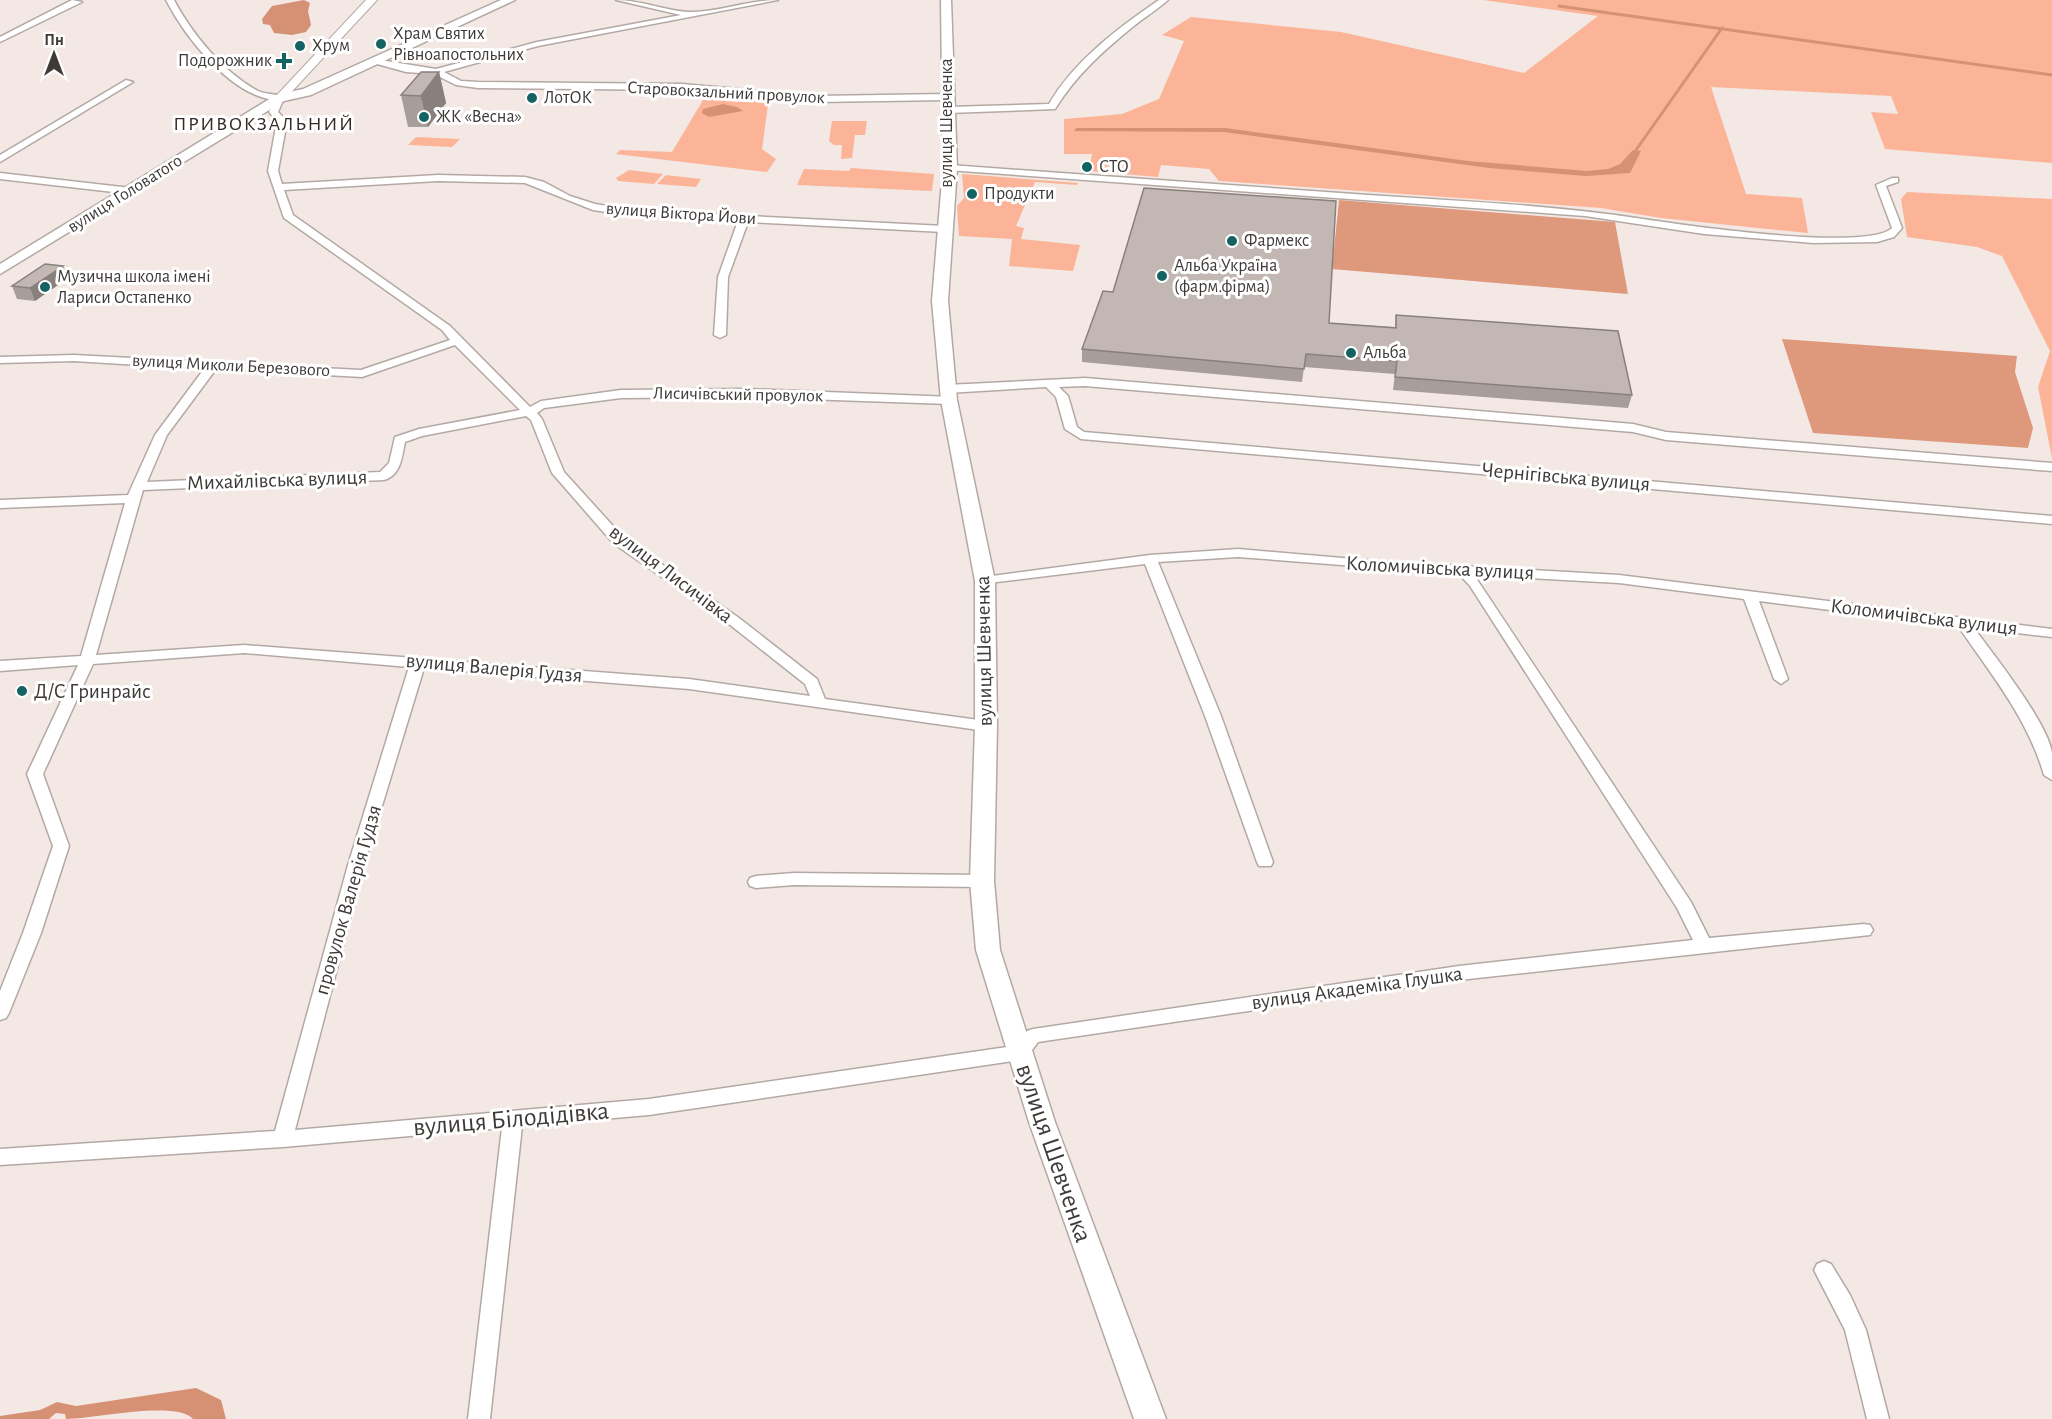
<svg xmlns="http://www.w3.org/2000/svg" width="2052" height="1419" font-family="'Alegreya Sans',sans-serif">
<style>
.green{fill:#fbb497}
.forest{fill:#de987c}
.water{fill:#d69175}
.lines{fill:none;stroke-linecap:round;stroke-linejoin:round}
.stream{stroke:#d69175;stroke-width:3}
.minor-casing{stroke:#b3a9a4;stroke-width:3}
.tertiary-casing{stroke:#b3a9a4;stroke-width:2}
.secondary-casing{stroke:#b3a9a4;stroke-width:3}
.minor{fill:#fff;fill-rule:evenodd}
.tertiary{fill:#fff;fill-rule:evenodd}
.secondary{fill:#fff;fill-rule:evenodd}
.wall{fill:#a79d9a}
.shaded-wall{fill:#88807d}
.building{fill:#c2b7b3;stroke:#88807d;stroke-width:1.5}
.poi-dot{fill:#146362;stroke:#fff;stroke-width:2}
.labels{text-anchor:middle;dominant-baseline:central;stroke-width:6;stroke-linejoin:round;paint-order:stroke}
.far-poi-label{font-size:18px;fill:#3e3a38;stroke:#fff;text-anchor:start}
.far-street-label{font-size:18px;fill:#3e3a38;stroke:#fff}
.far-quarter-label{font-size:20px;letter-spacing:1.5px;fill:#332b27;stroke:#fff}
.street-label{font-size:21px;fill:#3e3a38;stroke:#fff}
.poi-label{font-size:21px;fill:#3e3a38;stroke:#fff;text-anchor:start}
.near-street-label{font-size:26px;fill:#3e3a38;stroke:#fff}
</style>
<rect width="100%" height="100%" fill="#f4e8e4"/>
<g class="green">
<polygon points="1483,0 2052,0 2052,163 1885,149 1871,112 1898,114 1891,96 1711,87 1746,194 1802,198 1808,233 1661,218 1601,208 1219,181 1209,169 1161,165 1158,177 1089,171 1092,154 1064,154 1064,119 1122,114 1159,99 1184,41 1162,35 1191,17 1341,32 1524,73 1598,16"/>
<polygon points="710,94 769,98 762,149 776,159 767,172 616,154 620,150 672,152 706,95"/>
<polygon points="832,121 867,121 865,135 855,135 852,158 841,159 842,145 834,145 829,141"/>
<polygon points="416,137 460,139 452,147 408,145"/>
<polygon points="851,168 934,174 932,191 797,185 804,169 849,171"/>
<polygon points="629,170 663,174 654,184 618,181 616,178"/>
<polygon points="962,174 1078,183 1077,185 1035,182 1016,226 1024,228 1021,239 1080,245 1073,271 1009,266 1012,239 959,236 957,206 964,198"/>
<polygon points="666,175 701,179 696,187 657,184"/>
<polygon points="1907,192 2052,199 2052,458 2038,387 2050,351 2002,256 1977,247 1907,237 1901,199"/>
</g>
<g class="forest">
<polygon points="1339,200 1615,222 1628,294 1332,269"/>
<polygon points="1782,339 2017,356 2015,372 2033,428 2028,448 1813,433"/>
</g>
<g class="water">
<polygon points="304,0 310,3 308,11 311,25 306,32 292,35 274,33 270,25 263,24 262,19 272,6"/>
<polygon points="723,104 737,107 743,111 709,117 702,113 703,109"/>
<polygon points="1076,128 1225,128 1468,161 1587,171 1608,169 1620,164 1633,150 1641,151 1630,173 1586,176 1489,168 1224,132 1074,131"/>
<path d="M196,1388L221,1400L226,1419H193C176,1400 93,1419 66,1419L65,1414L56,1413L49,1419H0V1416L40,1410L57,1402L76,1406Z"/>
</g>
<g class="lines">
<g class="stream">
<polyline points="1559,6 2052,75"/>
<polyline points="1636,150 1722,28"/>
</g>
<defs>
<g id="minor">
<polygon points="72,0 82,2 0,42 0,37"/>
<path d="M166,0H174C192,34 224,73 258,91C267,95 277,93 284,98L278,112L287,121L278,171L282,184L438,175L525,177L544,182L570,196L595,204L633,210L944,226L949,229L944,232L748,222L728,277L726,335L720,338L714,335L718,277L738,221L633,216L593,210L525,183L438,181L284,190L293,215L450,326L530,407L541,401L621,390L747,389L953,397V403L949,404L747,397L621,398L544,408L537,413L542,419L564,472L623,537L739,618L817,679L825,699L986,721L994,726L986,731L689,689L424,668L364,865L295,1130L649,1099L1014,1046L1027,1031L1033,1029L1459,966L1693,940L1677,908L1470,586L1459,574L1238,557L1158,562L1221,716L1273,862L1271,866H1259L1257,862L1205,716L1145,564L980,584L978,581L980,578L985,577L1150,555L1238,549L1377,561L1619,575L2052,629V637L1974,628C1993,654 2048,723 2052,753C2052,761 2052,771 2052,780L2044,775C2028,719 1991,674 1958,626L1759,601L1788,679L1781,684L1774,679L1744,599L1619,583L1474,575L1691,902L1709,938L1864,924L1870,925L1873,930L1870,935L1459,980L1038,1042L1026,1058L1019,1060L649,1115L522,1126L490,1419H468L502,1128L283,1147L0,1165V1149L275,1131L348,865L409,667L244,653L93,664L43,774L69,846L41,933L9,1013L6,1018L0,1020V991L23,933L53,846L27,774L78,665L0,671V661L81,656L125,503L0,508V500L128,495L155,435L204,369L74,361L0,363V357L74,355L361,370L450,340L442,330L284,218L268,171L277,121L269,112L275,100C231,96 185,37 166,0ZM455,345L520,410L419,429L395,437L389,463L380,472L147,482L167,435L216,369L362,377ZM526,416L531,420L552,473L613,543L729,624L805,684L810,696L689,679L244,645L96,655L143,490L384,480C401,475 402,457 405,442L422,436Z"/>
<path d="M616,0C642,0 672,13 694,12C723,11 749,0 778,0L538,46L444,72L461,81L478,82L682,84L817,96L947,94L951,97L947,100L817,102L682,90L478,88L456,85L434,74L406,72L370,62L374,59L436,69L537,42L681,15Z"/>
<path d="M1159,0H1168C1158,9 1145,17 1135,25C1104,50 1076,75 1055,109L948,113L944,110L948,107L1049,104C1074,61 1118,28 1159,0Z"/>
<polygon points="126,80 133,82 0,162 0,155"/>
<path d="M950,165C1089,175 1229,185 1368,195C1460,201 1552,205 1643,219C1683,225 1867,252 1892,228L1876,185L1892,178H1898V182L1886,186L1902,228L1894,237L1877,242L1813,243L1704,234L1585,216L947,170L945,168Z"/>
<polygon points="0,173 131,188 136,191 131,194 0,179"/>
<polygon points="1085,378 1633,424 1666,432 2052,463 2052,471 1666,440 1633,432 1085,386 1059,387 1068,396 1077,427 1084,432 2052,516 2052,524 1081,439 1065,429 1056,397 1046,387 947,393 941,389 947,385"/>
<polygon points="794,873 982,875 988,877 990,881 988,885 982,887 794,885 756,888 750,886 748,882 750,878 756,876"/>
<polygon points="1824,1261 1831,1264 1850,1295 1866,1330 1889,1419 1867,1419 1845,1330 1814,1270 1817,1264"/>
</g>
<polygon id="tertiary" points="366,0 377,0 284,100 276,100 276,96"/>
<g id="secondary">
<polygon points="501,0 515,0 311,95 284,101 0,274 0,264 276,95 303,89"/>
<polygon points="941,0 951,0 957,168 948,301 957,400 995,581 997,726 994,881 1000,950 1055,1122 1166,1419 1134,1419 1029,1122 976,950 970,881 975,726 975,581 941,400 932,301 943,168"/>
</g>
</defs>
<use href="#minor" class="minor-casing"/>
<use href="#tertiary" class="tertiary-casing"/>
<use href="#secondary" class="secondary-casing"/>
<use href="#minor" class="minor"/>
<use href="#tertiary" class="tertiary"/>
<use href="#secondary" class="secondary"/>
</g>
<g class="wall">
<polygon points="439,72 446,103 428,127 408,127 401,95"/>
<polygon points="63,266 68,278 35,301 17,299 12,286"/>
<polygon points="1396,315 1632,395 1628,408 1393,390 1395,374 1304,367 1302,382 1082,362 1082,349 1329,323 1395,327"/>
</g>
<g class="shaded-wall">
<polygon points="439,72 446,103 428,127 421,96"/>
<polygon points="63,266 68,278 35,301 30,288"/>
</g>
<g class="building">
<polygon points="421,72 439,72 421,96 401,95"/>
<polygon points="1144,188 1336,201 1329,323 1396,328 1396,315 1618,331 1632,395 1395,377 1397,361 1306,354 1304,369 1082,349 1103,291 1113,292"/>
<polygon points="45,264 63,266 30,288 12,286"/>
</g>
<g class="poi-dot">
<circle cx="381" cy="44" r="6"/>
<circle cx="300" cy="46" r="6"/>
<path d="M281 52h6v6h6v6h-6v6h-6v-6h-6v-6h6z"/>
<circle cx="532" cy="98" r="6"/>
<circle cx="424" cy="117" r="6"/>
<circle cx="1087" cy="167" r="6"/>
<circle cx="972" cy="194" r="6"/>
<circle cx="1232" cy="241" r="6"/>
<circle cx="1162" cy="276" r="6"/>
<circle cx="45" cy="287" r="6"/>
<circle cx="1351" cy="353" r="6"/>
<circle cx="22" cy="691" r="6"/>
</g>
<g class="labels">
<g class="far-poi-label">
<text x="393" y="34">Храм Святих<tspan x="393" dy="21">Рівноапостольних</tspan></text>
<text x="312" y="46">Хрум</text>
<text x="272" y="61" text-anchor="end">Подорожник</text>
<text x="544" y="98">ЛотОК</text>
<text x="436" y="117">ЖК «Весна»</text>
<text x="1099" y="167">СТО</text>
<text x="984" y="194">Продукти</text>
<text x="1244" y="241">Фармекс</text>
<text x="1174" y="266">Альба Україна<tspan x="1174" dy="21">(фарм.фірма)</tspan></text>
<text x="57" y="277">Музична школа імені<tspan x="57" dy="21">Лариси Остапенко</tspan></text>
<text x="1363" y="353">Альба</text>
</g>
<g class="far-street-label">
<text transform="translate(726 93) rotate(3)">Старовокзальний провулок</text>
<text transform="translate(947 123) rotate(-90)">вулиця Шевченка</text>
<text transform="translate(125 194) rotate(-32)">вулиця Головатого</text>
<text transform="translate(681 214) rotate(4)">вулиця Віктора Йови</text>
<text transform="translate(231 366) rotate(3)">вулиця Миколи Березового</text>
<text transform="translate(738 395) rotate(1)">Лисичівський провулок</text>
</g>
<g class="far-quarter-label">
<text x="264" y="124">ПРИВОКЗАЛЬНИЙ</text>
</g>
<g class="street-label">
<text transform="translate(1566 477) rotate(5)">Чернігівська вулиця</text>
<text transform="translate(277 480) rotate(-2)">Михайлівська вулиця</text>
<text transform="translate(1440 568) rotate(3)">Коломичівська вулиця</text>
<text transform="translate(671 574) rotate(37)">вулиця Лисичівка</text>
<text transform="translate(1924 617) rotate(7)">Коломичівська вулиця</text>
<text transform="translate(984 651) rotate(-91)">вулиця Шевченка</text>
<text transform="translate(494 668) rotate(5)">вулиця Валерія Гудзя</text>
<text transform="translate(348 900) rotate(-74)">провулок Валерія Гудзя</text>
<text transform="translate(1357 988) rotate(-8)">вулиця Академіка Глушка</text>
</g>
<g class="poi-label">
<text x="34" y="691">Д/С Гринрайс</text>
</g>
<g class="near-street-label">
<text transform="translate(511 1119) rotate(-5)">вулиця Білодідівка</text>
<text transform="translate(1054 1153) rotate(71)">вулиця Шевченка</text>
</g>
</g>
<g transform="translate(54 54)" stroke="#ffffff" stroke-width="4.5" paint-order="stroke">
<path d="M0-4.5L10 22L0 15L-10 22Z" fill="#3e3a38"/>
<text y="-9" font-size="16" font-weight="bold" text-anchor="middle" fill="#3e3a38">Пн</text>
</g>
</svg>
